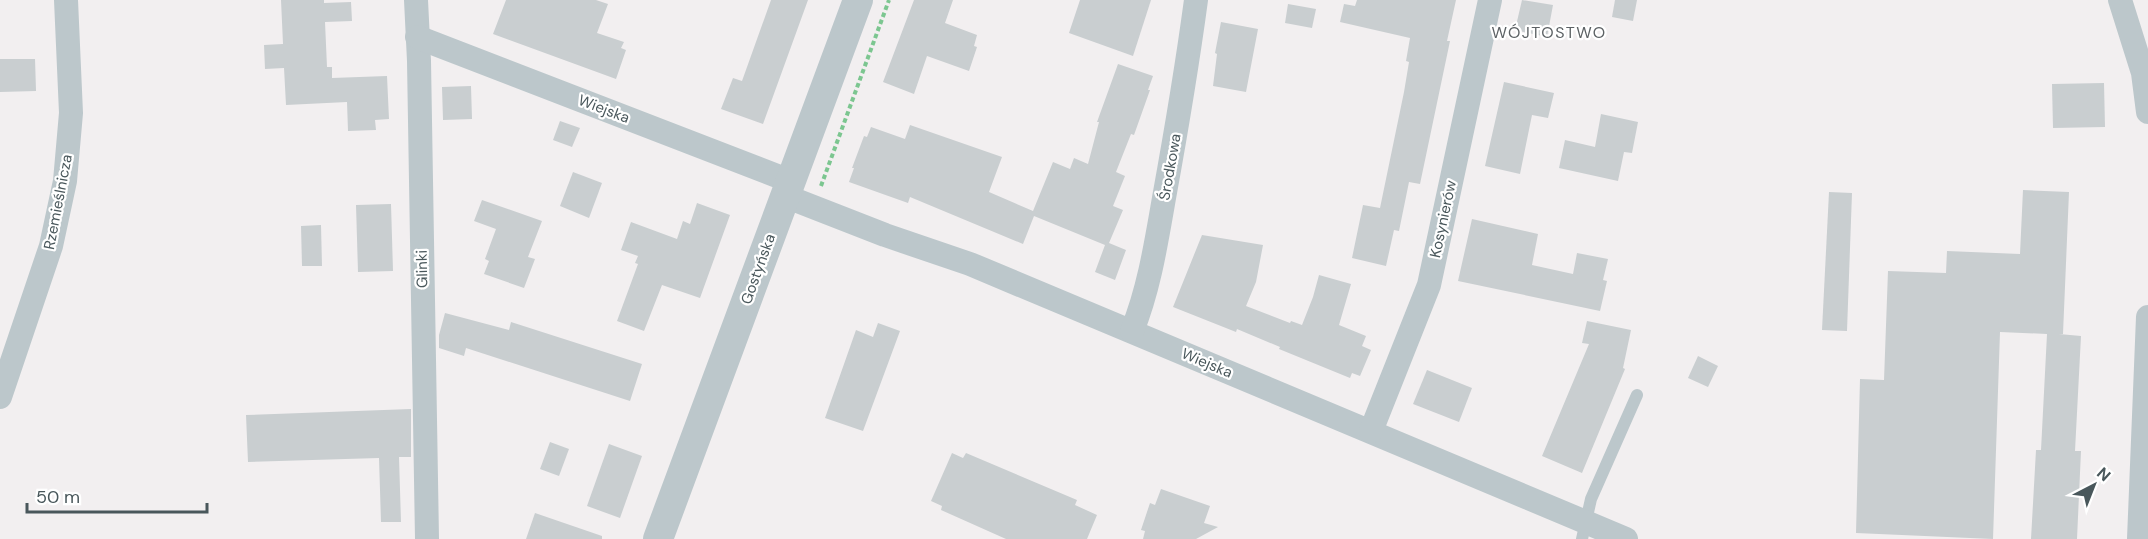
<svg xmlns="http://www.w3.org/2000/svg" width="2148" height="539" font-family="'DM Sans',sans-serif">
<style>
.building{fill:#c9ced0}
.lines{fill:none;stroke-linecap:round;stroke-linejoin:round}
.path{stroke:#7cc690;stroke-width:4;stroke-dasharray:4.5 3;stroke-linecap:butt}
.service{stroke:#bcc7cb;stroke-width:12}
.minor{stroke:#bcc7cb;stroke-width:24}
.tertiary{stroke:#bcc7cb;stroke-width:30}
.labels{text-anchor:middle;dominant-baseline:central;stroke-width:4.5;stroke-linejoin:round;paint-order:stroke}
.street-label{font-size:15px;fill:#49575b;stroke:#fff}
.neighbourhood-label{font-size:16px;letter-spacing:1.5px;fill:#5c6164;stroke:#fff}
</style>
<rect width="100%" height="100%" fill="#f2eff0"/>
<g class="building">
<polygon points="281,0 324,0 324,3 351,2 352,21 325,22 327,67 332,67 332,78 387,76 389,119 375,120 376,130 348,131 347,102 286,105 284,68 265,69 264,45 283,44"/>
<polygon points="506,0 596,0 608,4 597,33 624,42 621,48 626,50 616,79 493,34"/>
<polygon points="771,0 808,0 763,124 721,109 733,78 742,81"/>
<polygon points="914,0 953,0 945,23 977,35 974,46 977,47 969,71 927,56 914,94 883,82"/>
<polygon points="1080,0 1151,0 1133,56 1069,33"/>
<polygon points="1357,0 1456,0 1447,41 1450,41 1420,184 1409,182 1399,231 1394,230 1386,266 1352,258 1363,205 1380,208 1404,92 1409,62 1406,61 1410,38 1340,22 1344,4 1355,6"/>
<polygon points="1522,0 1553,5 1547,37 1515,30"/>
<polygon points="1615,0 1637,0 1633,21 1612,17"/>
<polygon points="1288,4 1316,9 1312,28 1285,23"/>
<polygon points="1221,22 1258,29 1246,92 1213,86 1217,54 1215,53"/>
<polygon points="0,59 35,59 36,91 0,92"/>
<polygon points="1118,64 1153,76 1148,90 1150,90 1134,135 1131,134 1116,172 1125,176 1113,206 1123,210 1109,243 1126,250 1115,280 1095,272 1105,245 1034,216 1023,244 910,197 908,203 849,182 854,168 852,168 864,136 867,137 871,127 905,139 910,125 1002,157 989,192 1033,211 1053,162 1070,169 1074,158 1088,164 1099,122 1097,122"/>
<polygon points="1504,82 1554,93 1548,118 1532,115 1520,174 1485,166"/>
<polygon points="2104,83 2105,127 2053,128 2052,84"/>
<polygon points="471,86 472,119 443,120 442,87"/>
<polygon points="1601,114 1638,122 1632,153 1624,152 1618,181 1559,168 1565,140 1595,147"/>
<polygon points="560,121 580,128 572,147 553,140"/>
<polygon points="573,172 602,183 589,218 560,206"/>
<polygon points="2023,190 2069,192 2063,334 2059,334 2081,336 2075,451 2081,451 2077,539 2031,539 2036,450 2041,450 2047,334 2000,332 1993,539 1856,533 1860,379 1884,380 1888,271 1946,273 1947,251 2020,254"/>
<polygon points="1829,192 1852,193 1847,331 1822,330"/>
<polygon points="482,200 542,221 528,257 535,259 524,288 484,274 489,261 485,259 496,229 474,221"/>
<polygon points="697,203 730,215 700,298 662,285 644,331 617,321 638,264 635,263 638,256 621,250 631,222 677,239 683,221 690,224"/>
<polygon points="391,204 393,271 358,272 356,205"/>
<polygon points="1472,219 1538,234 1532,265 1573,274 1577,253 1608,259 1603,280 1607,281 1600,311 1458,281"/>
<polygon points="321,225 322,266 302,266 301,226"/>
<polygon points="1202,235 1263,245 1256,282 1246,306 1290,323 1291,321 1302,325 1313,297 1319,275 1351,284 1339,325 1366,336 1362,346 1371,350 1360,376 1352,373 1350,378 1279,349 1280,347 1237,329 1236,332 1173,307"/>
<polygon points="445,313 509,330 511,322 642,364 630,401 466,348 464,356 439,348 439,335"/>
<polygon points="1587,321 1631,330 1623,368 1625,369 1582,473 1542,456 1589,344 1582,343"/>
<polygon points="878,323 900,331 863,431 825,418 856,330 873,337"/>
<polygon points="1698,356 1718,366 1708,387 1688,378"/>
<polygon points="1427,370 1472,388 1459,422 1413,404"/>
<polygon points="411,409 411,457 399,457 401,522 381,522 379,458 248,462 246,415"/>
<polygon points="550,442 569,449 559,476 540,469"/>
<polygon points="609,444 642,456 620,518 587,506"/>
<polygon points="952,453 963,458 966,453 1077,500 1075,505 1097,515 1087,539 1006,539 941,510 942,506 931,501"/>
<polygon points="1161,489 1210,506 1204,523 1218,527 1196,539 1143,539 1145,531 1141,530 1150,503 1155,505"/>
<polygon points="535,513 602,536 602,539 526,539"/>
</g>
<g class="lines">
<polyline class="path" points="821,186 889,0"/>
<polyline class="service" points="1582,539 1591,499 1637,395"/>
<g class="minor">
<polyline points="416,0 419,61 427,539"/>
<polyline points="2120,0 2143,73 2148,112"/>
<polyline points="417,37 790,181"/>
<polyline points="785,196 885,235 970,264 1626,539"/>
<path d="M1132,331C1149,289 1156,244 1164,198C1176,132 1187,67 1196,0"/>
<polyline points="0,397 51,246 65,181 71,113 66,0"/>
<polyline points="1371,431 1429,285 1490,0"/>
<polyline points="2139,539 2148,317"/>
</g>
<polyline class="tertiary" points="658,539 858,0"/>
</g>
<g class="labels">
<g class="street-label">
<text transform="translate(604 109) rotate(21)">Wiejska</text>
<text transform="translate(1170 167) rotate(-80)">Środkowa</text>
<text transform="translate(58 202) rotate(-79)">Rzemieślnicza</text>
<text transform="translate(1443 219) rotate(-78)">Kosynierów</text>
<text transform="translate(422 269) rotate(-91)">Glinki</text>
<text transform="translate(758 269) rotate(-70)">Gostyńska</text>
<text transform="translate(1207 363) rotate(23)">Wiejska</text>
</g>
<g class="neighbourhood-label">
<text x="1549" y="32">WÓJTOSTWO</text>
</g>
</g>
<g transform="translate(2094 485) rotate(42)" stroke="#ffffff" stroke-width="4.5" paint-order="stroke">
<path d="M0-4.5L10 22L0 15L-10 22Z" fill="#49575b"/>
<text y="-9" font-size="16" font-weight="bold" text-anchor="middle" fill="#49575b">N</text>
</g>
<path d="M27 503v9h180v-9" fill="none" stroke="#49575b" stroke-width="3"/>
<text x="36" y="503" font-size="18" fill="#49575b" stroke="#ffffff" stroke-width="4.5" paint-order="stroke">50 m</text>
</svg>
